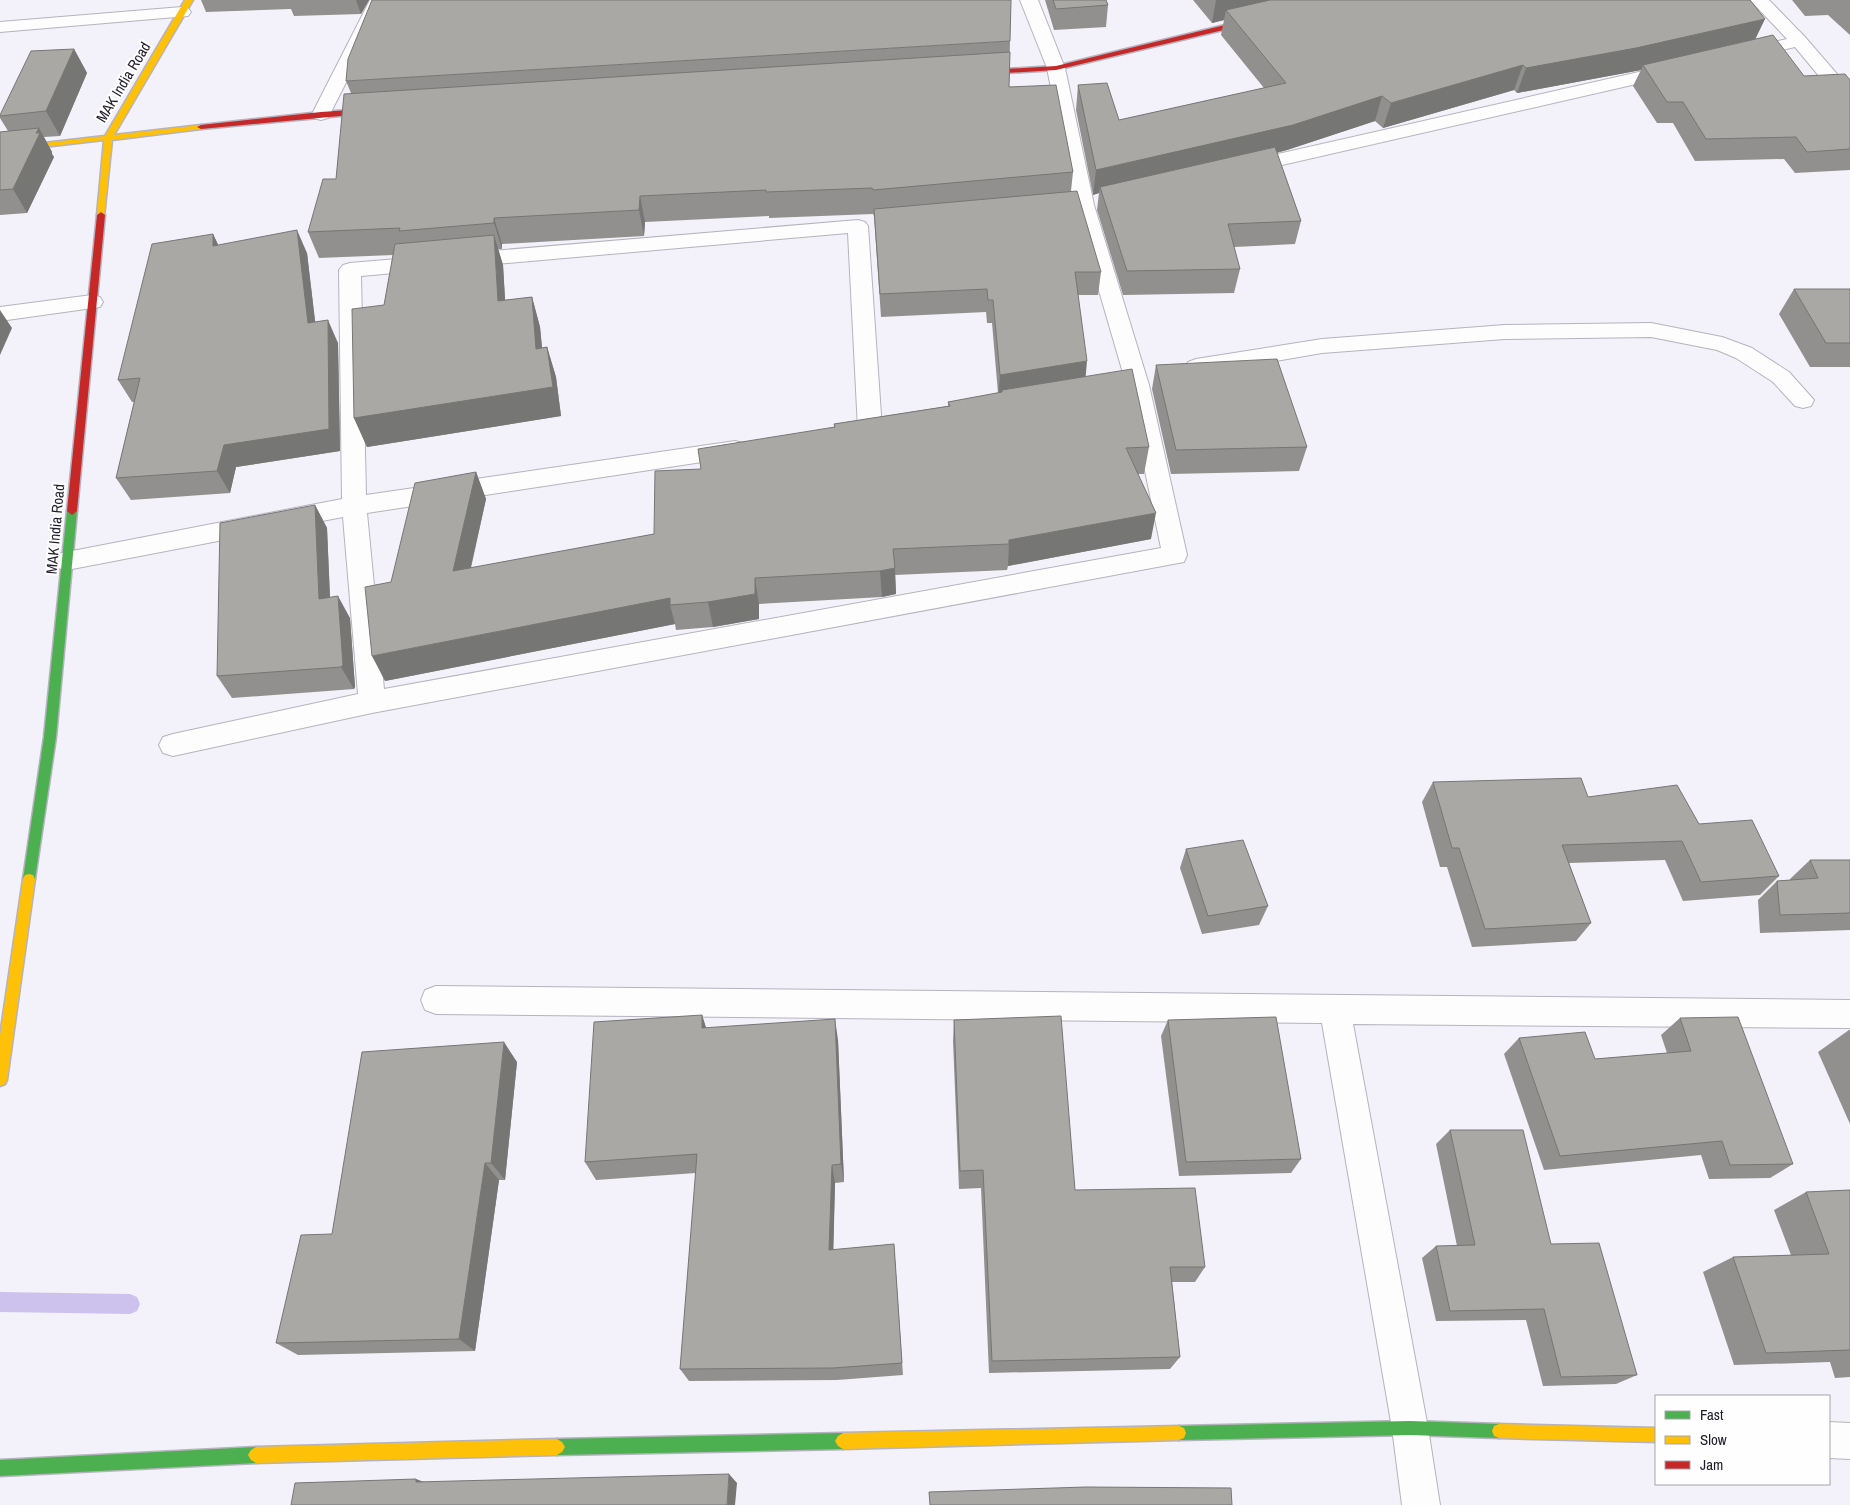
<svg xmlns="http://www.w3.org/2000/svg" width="1850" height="1505" font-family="'Archivo Narrow',sans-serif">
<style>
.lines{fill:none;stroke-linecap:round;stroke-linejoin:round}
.stream{fill:#cdc2ed;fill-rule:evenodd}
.street-casing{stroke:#b5b3be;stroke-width:2}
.fast-casing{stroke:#b5b3be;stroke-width:3}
.slow-casing{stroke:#b5b3be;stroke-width:3}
.jam-casing{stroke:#b5b3be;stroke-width:3}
.street{fill:#fdfdfe;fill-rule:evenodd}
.fast{fill:#4caf50;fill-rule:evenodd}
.slow{fill:#ffc107;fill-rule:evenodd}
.jam{fill:#c62828;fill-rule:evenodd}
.wall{fill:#91908e}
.shaded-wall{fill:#767674}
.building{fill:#a9a8a5;stroke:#767674}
.labels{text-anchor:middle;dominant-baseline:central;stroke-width:4;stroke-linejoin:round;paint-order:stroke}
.street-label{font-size:15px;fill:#211d2a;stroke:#fefefe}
</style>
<rect width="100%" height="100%" fill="#f3f2fa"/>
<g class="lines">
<polygon class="stream" points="0,1292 130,1294 137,1297 140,1304 137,1311 130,1314 0,1312"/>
<defs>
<g id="street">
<polygon points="370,0 388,0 330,114 328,118 321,120 314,118 312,114"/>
<polygon points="1020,0 1038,0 1065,68 1094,205 1149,385 1187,555 1184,562 372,713 173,756 163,753 159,745 163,737 173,734 358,694 343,517 67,570 58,568 55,561 58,554 67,552 342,499 339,270 343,265 350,263 858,220 865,222 868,226 882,429 878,435 870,437 862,435 858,429 848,233 361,276 366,495 735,441 743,443 747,449 743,455 735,457 367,513 384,689 1161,548 1129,394 1099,400 1091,397 1088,392 1091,387 1125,380 1074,205 1047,68"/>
<polygon points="1750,0 1769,0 1805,37 1850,89 1850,107 1843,105 1795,47 1745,59 1739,58 1736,54 1739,50 1787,39"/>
<polygon points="182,7 188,8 191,12 188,16 0,32 0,22"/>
<polygon points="1674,64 1680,66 1683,70 1680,74 1243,174 1236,172 1233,168 1236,164 1243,162"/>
<polygon points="92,295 100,297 103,302 100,307 0,321 0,307"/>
<polygon points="1651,323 1722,337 1752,348 1789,372 1814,400 1811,406 1803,408 1795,406 1773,382 1736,358 1717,350 1651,337 1505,339 1322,353 1196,375 1188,372 1185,367 1188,362 1196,359 1322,339 1505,325"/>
<polygon points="436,986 1850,1000 1850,1028 1353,1024 1428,1428 1440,1505 1402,1505 1392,1428 1322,1023 436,1014 425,1010 421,1000 425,990"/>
<polygon points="1829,1422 1850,1423 1850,1459 1829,1458"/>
</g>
<g id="fast">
<polygon points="72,507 77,511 56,737 35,879 33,883 29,884 25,883 23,879 44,737 67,511"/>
<polygon points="1410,1421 1499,1424 1504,1426 1506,1431 1504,1436 1499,1438 1410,1435 1179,1440 1174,1438 1172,1433 1174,1428 1179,1426"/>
<polygon points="843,1433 848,1436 851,1441 848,1446 843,1449 557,1455 552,1452 549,1447 552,1442 557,1439"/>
<polygon points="256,1447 261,1450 264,1455 261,1460 256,1463 0,1476 0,1460"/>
</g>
<g id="slow">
<polygon points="185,0 193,0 114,135 201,125 205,127 201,129 112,140 104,217 101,218 97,215 104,140 0,152 0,148 105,136"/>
<polygon points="29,874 33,875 35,879 7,1080 5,1084 0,1086 0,1036 23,879 25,875"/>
<polygon points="1499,1424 1656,1428 1656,1442 1499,1438 1494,1436 1492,1431 1494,1426"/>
<polygon points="1179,1426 1184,1428 1186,1433 1184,1438 1179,1440 843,1449 838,1446 835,1441 838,1436 843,1433"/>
<polygon points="557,1439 562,1442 565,1447 562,1452 557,1455 256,1463 251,1460 248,1455 251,1450 256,1447"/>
</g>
<g id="jam">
<polygon points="1258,17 1262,19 1261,21 1056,70 972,75 968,73 972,71 1056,66"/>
<polygon points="380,108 383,108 383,112 201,129 197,127 201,125 321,112"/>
<polygon points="101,212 105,215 77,511 72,515 67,511 97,215"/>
</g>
</defs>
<use href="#street" class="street-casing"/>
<use href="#fast" class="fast-casing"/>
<use href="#slow" class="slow-casing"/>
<use href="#jam" class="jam-casing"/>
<use href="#street" class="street"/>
<use href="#fast" class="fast"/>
<use href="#slow" class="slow"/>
<use href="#jam" class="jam"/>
</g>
<g class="wall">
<polygon points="201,0 369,0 361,14 294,16 291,9 206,12"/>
<polygon points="1045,0 1106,0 1108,5 1106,27 1054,30"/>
<polygon points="1193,0 1750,0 1755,39 1804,76 1850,80 1850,170 1795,173 1784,159 1695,161 1673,123 1657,123 1633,86 1641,70 1625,73 1517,93 1514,90 1383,128 1375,121 1287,150 1277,153 1301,221 1295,244 1234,247 1240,269 1234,293 1123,295 1097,210 1099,193 1093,195 1076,110 1078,85 1119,120 1264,88 1221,35 1224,20 1212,23"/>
<polygon points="1792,0 1850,0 1850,35 1828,15 1805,16"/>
<polygon points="1010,41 1009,87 1073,172 1071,191 1101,272 1098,295 1078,295 1085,377 1149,447 1144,474 1138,474 1151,539 1008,566 1007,570 895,575 896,594 882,597 759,604 759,619 713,627 676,630 675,624 385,681 391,582 476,472 486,499 471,568 654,534 701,469 834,428 834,424 948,406 948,402 998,393 992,323 987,323 986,312 881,317 874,216 873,214 769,218 769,216 645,222 644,236 502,244 502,249 498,249 503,265 505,300 532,297 540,327 542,348 547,347 556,377 561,416 367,447 354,418 384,305 393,255 319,258 308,232 336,179 351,93 346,81"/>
<polygon points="74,49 87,73 60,136 44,137 52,152 52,154 54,157 27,213 0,215 0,132 8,131 0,118 0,115"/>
<polygon points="213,234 218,245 307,253 315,322 338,343 340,451 236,467 230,493 131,500 116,478 134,402 132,402 118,380"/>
<polygon points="1794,289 1850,289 1850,367 1810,367 1779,314"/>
<polygon points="1156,365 1307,447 1299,471 1171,474 1152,389"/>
<polygon points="315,505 327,528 330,597 350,618 355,687 354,689 232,698 217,676"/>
<polygon points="1433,782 1588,797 1699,824 1779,876 1760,895 1683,901 1665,860 1569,863 1591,923 1576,941 1472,947 1447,867 1440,867 1422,802"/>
<polygon points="1186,849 1268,906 1259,925 1202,934 1180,868"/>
<polygon points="1810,860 1850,860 1850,930 1760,933 1758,900 1777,881 1790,880 1790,879"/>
<polygon points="702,1015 706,1028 838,1040 844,1182 835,1183 833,1250 894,1244 903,1375 837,1380 689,1381 680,1369 696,1173 596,1180 585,1162"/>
<polygon points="1680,1018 1793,1164 1770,1178 1709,1179 1701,1155 1544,1170 1504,1054 1519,1038 1595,1059 1667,1053 1661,1035"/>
<polygon points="954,1020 1075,1190 1205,1267 1195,1282 1172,1282 1180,1357 1170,1369 989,1373 981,1188 959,1189 953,1041"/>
<polygon points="1168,1020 1301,1159 1291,1173 1179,1176 1161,1036"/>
<polygon points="1849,1030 1850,1030 1850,1124 1818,1052"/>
<polygon points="517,1062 505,1180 499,1180 475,1351 298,1355 276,1343 332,1234"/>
<polygon points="1450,1130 1551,1244 1637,1375 1616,1384 1543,1386 1526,1320 1436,1321 1422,1258 1436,1246 1457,1246 1436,1144"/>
<polygon points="1850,1190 1850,1377 1835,1378 1830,1362 1734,1365 1703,1272 1733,1257 1791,1255 1774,1210 1806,1192"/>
</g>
<g class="shaded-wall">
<polygon points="356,0 369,0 361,14"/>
<polygon points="1216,0 1307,0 1226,10 1224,20 1212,23"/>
<polygon points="1765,19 1753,44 1643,65 1641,70 1625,73 1517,93 1526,68"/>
<polygon points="74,49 87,73 60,136 46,111"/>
<polygon points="1523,65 1514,90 1383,128 1391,103"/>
<polygon points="1382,96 1375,121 1287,150 1102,193 1100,187 1099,193 1093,195 1096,170"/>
<polygon points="39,128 52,152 52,154 54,157 27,213 13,189"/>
<polygon points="640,196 645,222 644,236 639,210"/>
<polygon points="494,218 502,244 502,249 494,223"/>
<polygon points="297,230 307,253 318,345 308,323"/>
<polygon points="213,234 224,257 213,246"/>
<polygon points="494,235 503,265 507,331 498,301"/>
<polygon points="532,297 540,327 545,379 536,349"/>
<polygon points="0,310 12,328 0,355"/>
<polygon points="328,320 338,343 340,451 236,467 230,493 217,471 224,445"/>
<polygon points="547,347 556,377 561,416 367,447 354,418"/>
<polygon points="1087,361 1085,384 998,398 1000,375"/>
<polygon points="476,472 486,499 464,597 453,571"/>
<polygon points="315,505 327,528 331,622 319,599"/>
<polygon points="1156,513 1151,539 1008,566 1009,544 1009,540"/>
<polygon points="895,568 896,594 882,597 880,571"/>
<polygon points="755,578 759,604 759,619 713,627 708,602"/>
<polygon points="338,596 350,618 355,687 354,689 341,667"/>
<polygon points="670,598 670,605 675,624 385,681 372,656"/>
<polygon points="702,1015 709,1037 702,1028"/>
<polygon points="835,1019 838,1040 844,1182 841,1164"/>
<polygon points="504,1042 517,1062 505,1180 491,1163"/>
<polygon points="485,1163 499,1180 475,1351 459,1339"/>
<polygon points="832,1165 835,1183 833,1266 829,1250"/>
<polygon points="729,1474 737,1483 735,1505 727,1505"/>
<polygon points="416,1479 437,1487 416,1482"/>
</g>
<g class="building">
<polygon points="372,0 1011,0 1010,41 346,81 348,59"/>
<polygon points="1053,0 1106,0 1108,5 1056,9"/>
<polygon points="1270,0 1750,0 1765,19 1636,48 1526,68 1523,65 1391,103 1382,96 1293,125 1096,170 1078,85 1107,83 1119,120 1286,83 1226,10"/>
<polygon points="1773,35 1804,76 1845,74 1850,80 1850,149 1807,152 1796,137 1706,139 1683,102 1667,102 1643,65"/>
<polygon points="74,49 46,111 0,116 0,115 31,51"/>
<polygon points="1010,52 1009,87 1056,85 1073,172 873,190 872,188 766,192 766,190 640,196 639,210 494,218 494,223 399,231 400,228 308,232 323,179 336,179 344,94"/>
<polygon points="39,128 36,133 40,133 13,189 0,190 0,132"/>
<polygon points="1275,147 1301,221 1228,224 1240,269 1127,271 1100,187"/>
<polygon points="1077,191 1101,272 1075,272 1087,361 1000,375 993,300 988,300 987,289 880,294 874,209"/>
<polygon points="297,230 308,323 328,320 329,429 224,445 217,471 116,478 140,378 118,380 152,244 213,234 213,246"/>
<polygon points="494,235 498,301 532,297 536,349 547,347 553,387 354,418 352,309 384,305 395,244"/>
<polygon points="1794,289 1850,289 1850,343 1826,343"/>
<polygon points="1277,359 1307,447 1176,450 1156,365"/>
<polygon points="1132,369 1149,447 1126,448 1156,513 1009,540 1009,544 893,549 895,568 880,571 755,578 755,594 708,602 670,605 670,598 372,656 365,587 391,582 415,483 476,472 453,571 654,534 655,471 701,469 698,449 835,427 834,424 950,406 948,402 1002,392 1002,390"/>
<polygon points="315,505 319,599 338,596 343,665 341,667 217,676 220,523"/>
<polygon points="1581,778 1588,797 1677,785 1699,824 1752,820 1779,876 1701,882 1682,841 1562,845 1591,923 1485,929 1459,848 1452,848 1433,782"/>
<polygon points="1243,840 1268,906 1208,916 1186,849"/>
<polygon points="1810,860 1850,860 1850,913 1780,915 1777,881 1818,878"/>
<polygon points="702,1015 702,1028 835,1019 841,1164 832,1165 829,1250 894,1244 902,1363 833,1368 680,1369 697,1154 585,1162 594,1022"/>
<polygon points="1061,1016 1075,1190 1195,1188 1205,1267 1170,1267 1180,1357 992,1361 983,1170 960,1171 954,1020"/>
<polygon points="1276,1017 1301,1159 1186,1162 1168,1020"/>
<polygon points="1738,1017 1793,1164 1730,1165 1722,1141 1560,1156 1519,1038 1585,1032 1595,1059 1691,1051 1680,1018"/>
<polygon points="504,1042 491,1163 485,1163 459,1339 276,1343 301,1235 332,1234 362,1052"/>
<polygon points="1450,1130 1523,1130 1551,1244 1599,1243 1637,1375 1561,1377 1544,1309 1450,1311 1436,1246 1475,1245"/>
<polygon points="1850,1190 1850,1350 1766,1353 1733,1257 1829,1254 1806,1192"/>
<polygon points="729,1474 727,1505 291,1505 295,1483 416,1479 416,1482"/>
<polygon points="1086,1487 1231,1488 1232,1505 930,1505 929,1492"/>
</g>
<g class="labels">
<g class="street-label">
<text transform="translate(123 82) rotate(-59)">MAK India Road</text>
<text transform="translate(55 529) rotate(-85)">MAK India Road</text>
</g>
</g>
<rect x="1655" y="1395" width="175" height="90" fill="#fefefe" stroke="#a6a4a9"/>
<rect x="1665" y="1411" width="25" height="8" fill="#4caf50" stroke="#a6a4a9"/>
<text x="1700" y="1420" font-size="15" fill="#211d2a">Fast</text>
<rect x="1665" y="1436" width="25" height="8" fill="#ffc107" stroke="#a6a4a9"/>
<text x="1700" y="1445" font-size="15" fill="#211d2a">Slow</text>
<rect x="1665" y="1461" width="25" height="8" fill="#c62828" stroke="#a6a4a9"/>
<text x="1700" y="1470" font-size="15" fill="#211d2a">Jam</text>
</svg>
